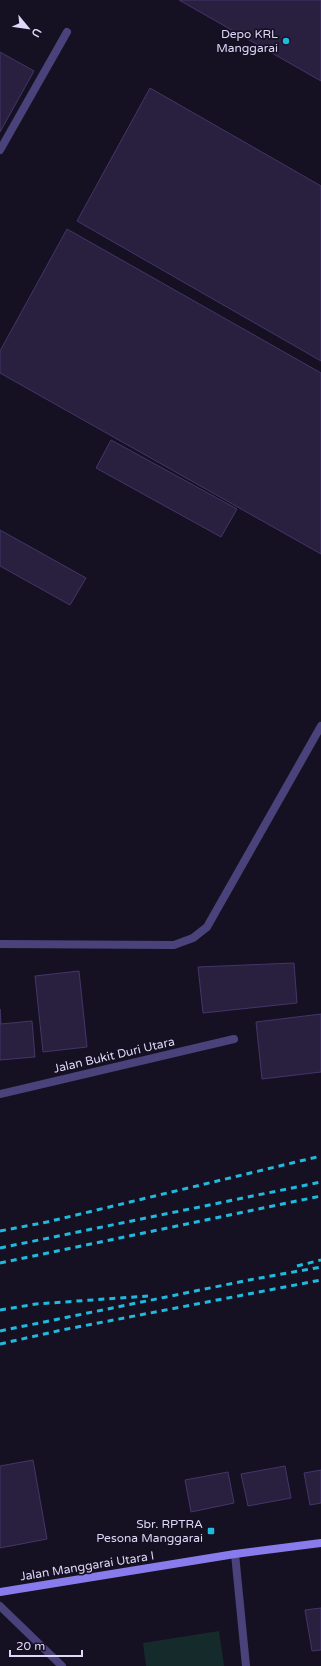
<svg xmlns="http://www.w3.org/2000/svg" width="321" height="1666" font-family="'Varela Round',sans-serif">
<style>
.green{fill:#152a2b}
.building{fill:#292040;stroke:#443569}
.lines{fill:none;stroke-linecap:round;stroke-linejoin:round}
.lane{stroke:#4a437b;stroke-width:8}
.street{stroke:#4a437b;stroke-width:8}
.secondary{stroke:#887cec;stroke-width:8}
.rail{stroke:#1fbade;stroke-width:3;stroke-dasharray:6 5;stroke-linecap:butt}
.poi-dot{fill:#1fbade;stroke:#161122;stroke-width:1.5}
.labels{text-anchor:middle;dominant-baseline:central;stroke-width:3.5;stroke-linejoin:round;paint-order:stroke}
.poi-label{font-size:12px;fill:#dfd8f9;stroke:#161122;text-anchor:end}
.street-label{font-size:12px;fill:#dfd8f9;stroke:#161122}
</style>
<rect width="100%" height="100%" fill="#161122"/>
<polygon class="green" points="219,1631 224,1666 146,1666 143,1643"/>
<g class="building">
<polygon points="179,0 321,0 321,81"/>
<polygon points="0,52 34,71 0,132"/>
<polygon points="150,88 321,186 321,361 77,221"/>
<polygon points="67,229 321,373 321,554 0,373 0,351"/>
<polygon points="111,440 237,509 221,537 96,468"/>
<polygon points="0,530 86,578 70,605 0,566"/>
<polygon points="294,963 297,1003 203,1013 198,967"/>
<polygon points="79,971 87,1047 43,1052 35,976"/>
<polygon points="0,1009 1,1024 32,1021 35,1057 0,1060"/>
<polygon points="321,1014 321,1072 262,1079 256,1022"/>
<polygon points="33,1460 47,1539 0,1548 0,1466"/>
<polygon points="285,1466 291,1498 248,1506 241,1474"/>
<polygon points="321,1470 321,1503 310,1505 304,1473"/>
<polygon points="228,1472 234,1503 191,1512 185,1480"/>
<polygon points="321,1608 321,1650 312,1651 305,1610"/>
</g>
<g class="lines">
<g class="lane">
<polyline points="0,150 67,32"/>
<polyline points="0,944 174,945 193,938 207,927 321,726"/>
</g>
<g class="street">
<polyline points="0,1094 234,1039"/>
<polyline points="235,1554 246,1666"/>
<polyline points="0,1606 62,1666"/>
</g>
<polyline class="secondary" points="0,1592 235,1554 321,1543"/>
<g class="rail">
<polyline points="0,1231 47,1222 321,1156"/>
<polyline points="0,1248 321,1182"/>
<polyline points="0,1263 321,1196"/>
<polyline points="297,1266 321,1260"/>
<polyline points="0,1310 36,1304 148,1296"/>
<polyline points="0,1331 249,1280 321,1267"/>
<polyline points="0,1344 62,1330 321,1280"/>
</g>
</g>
<g class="poi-dot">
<circle cx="286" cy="41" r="4"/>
<rect x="207" y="1527" width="8" height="8" rx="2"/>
</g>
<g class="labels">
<g class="poi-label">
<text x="278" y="34">Depo KRL<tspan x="278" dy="14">Manggarai</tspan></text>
<text x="203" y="1524">Sbr. RPTRA<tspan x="203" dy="14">Pesona Manggarai</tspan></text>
</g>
<g class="street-label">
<text transform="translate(114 1055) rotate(-13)">Jalan Bukit Duri Utara</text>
<text transform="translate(87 1566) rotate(-9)">Jalan Manggarai Utara I</text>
</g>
</g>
<g transform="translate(28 28) rotate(119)" stroke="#161122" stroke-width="3" paint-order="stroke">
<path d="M0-3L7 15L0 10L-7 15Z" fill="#dfd8f9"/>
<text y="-6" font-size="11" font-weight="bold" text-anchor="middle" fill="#dfd8f9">U</text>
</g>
<path d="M10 1650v6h72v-6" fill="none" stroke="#dfd8f9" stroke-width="2"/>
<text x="16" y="1650" font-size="12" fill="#dfd8f9" stroke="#161122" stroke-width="3" paint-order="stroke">20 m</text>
</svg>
